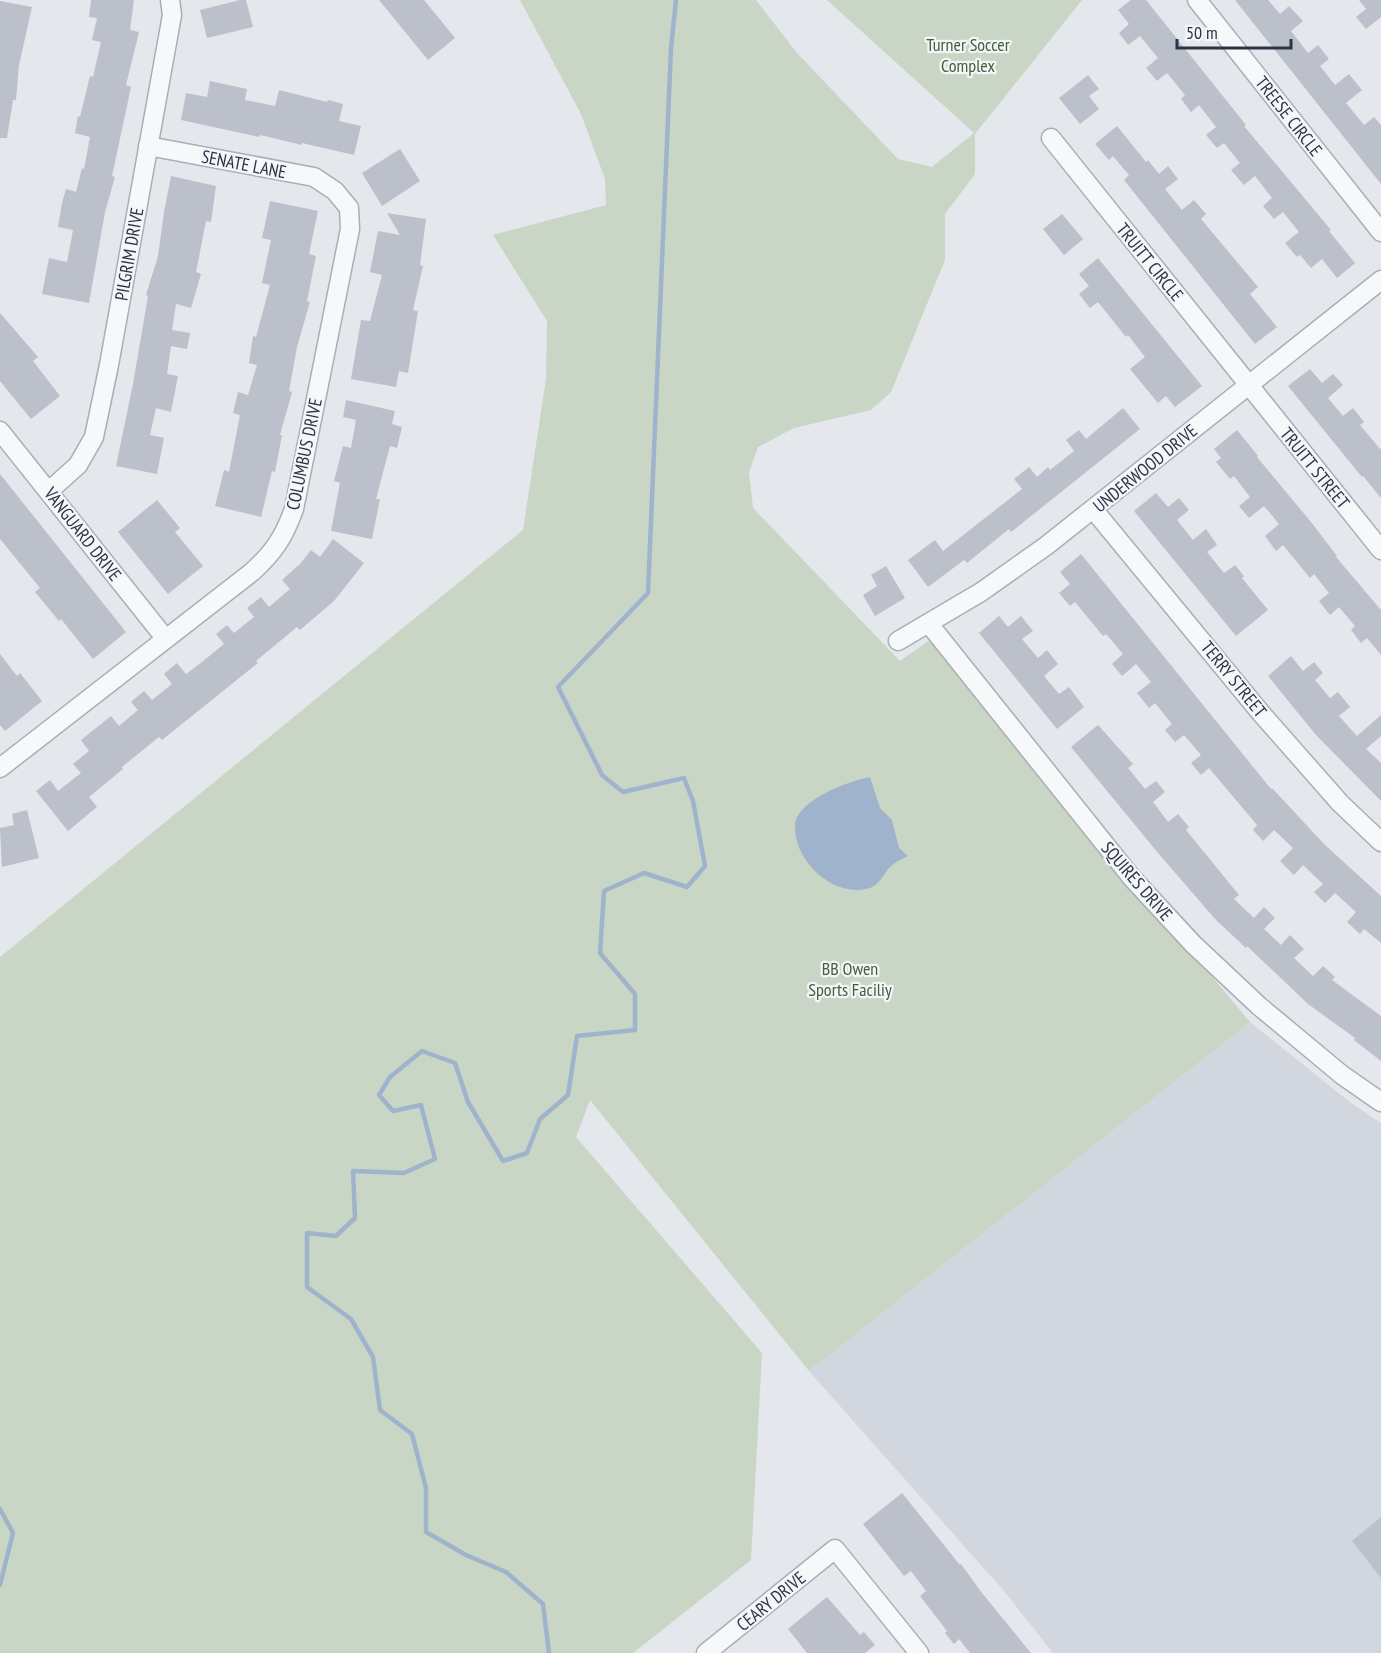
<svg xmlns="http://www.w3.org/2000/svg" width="1381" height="1653" font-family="'PT Sans Narrow',sans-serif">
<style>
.built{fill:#d2d6de}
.green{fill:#c9d6c5}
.water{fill:#9fb4cc}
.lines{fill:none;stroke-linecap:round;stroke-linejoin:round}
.stream{stroke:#9fb4cc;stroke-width:4.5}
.building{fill:#bbc0ca}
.minor-casing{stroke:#a9aeb7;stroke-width:21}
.minor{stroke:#f7f8fa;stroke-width:18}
.labels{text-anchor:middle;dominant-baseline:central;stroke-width:4.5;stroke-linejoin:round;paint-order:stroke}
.park-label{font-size:18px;fill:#3f6138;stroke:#f4f6f9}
.street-label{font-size:18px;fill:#2b3445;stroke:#f4f6f9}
</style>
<rect width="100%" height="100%" fill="#e4e7ec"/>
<polygon class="built" points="1250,1022 1351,1103 1381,1123 1381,1653 1053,1653 1004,1591 809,1371"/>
<polygon class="green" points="520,0 756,0 797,53 898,159 932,167 974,133 827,0 1082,0 975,134 975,174 945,214 945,260 891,392 871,410 794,428 758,447 749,472 753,508 900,661 930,640 1250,1022 809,1371 590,1100 576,1137 762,1353 751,1560 633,1653 0,1653 0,957 523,530 546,379 547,321 493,235 606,205 605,179 581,114"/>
<path class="water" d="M870,777L880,808L892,820L899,848L908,856C901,859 894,863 889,868C883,875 879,885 870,888C834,899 793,861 795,825C797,800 849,781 870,777Z"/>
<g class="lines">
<g class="stream">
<polyline points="0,1509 13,1533 0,1585"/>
<polyline points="549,1653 543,1604 506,1572 466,1555 426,1532 426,1488 412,1434 380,1410 373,1357 351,1319 307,1287 307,1233 336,1236 355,1218 353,1171 404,1173 435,1159 421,1105 393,1111 379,1095 390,1077 422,1051 455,1063 468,1102 503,1161 527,1153 540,1119 568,1095 577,1036 635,1030 635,994 600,953 604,891 644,873 687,887 705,866 693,801 684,778 623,792 602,775 558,687 648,593 671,48 676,0"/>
</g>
</g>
<g class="building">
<polygon points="91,0 134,0 130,30 139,32 126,85 131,87 112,176 115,177 105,212 89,303 42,294 49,258 67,262 73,230 58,227 62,203 66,189 76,192 82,168 84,169 90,137 75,133 78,116 80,117 90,76 93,77 101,42 92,40 97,18 89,17"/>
<polygon points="240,0 246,0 253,27 207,38 200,10"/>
<polygon points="379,0 424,0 455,38 428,60"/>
<polygon points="1131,0 1146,0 1246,125 1244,126 1331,230 1329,231 1355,263 1337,278 1322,259 1311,268 1300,255 1297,257 1285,243 1299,232 1283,212 1274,219 1263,206 1272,198 1255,176 1244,185 1231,170 1240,163 1224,143 1217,148 1206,135 1216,127 1199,105 1191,112 1181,99 1185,95 1167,73 1157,81 1146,68 1158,58 1140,36 1128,45 1119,33 1129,24 1118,10"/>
<polygon points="1235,0 1268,0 1280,14 1289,6 1303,21 1291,31 1308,53 1318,45 1329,59 1320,66 1335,85 1349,74 1362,90 1346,103 1364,125 1374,117 1381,125 1381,184"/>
<polygon points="1359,0 1381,0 1381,17 1366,29 1356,17 1366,9"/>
<polygon points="0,1 32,7 19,65 16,100 13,100 7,138 0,138"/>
<polygon points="1088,75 1099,89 1089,96 1099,109 1080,124 1059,98"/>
<polygon points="210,81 247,89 245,100 275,106 279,90 327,102 328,100 343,104 339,121 361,126 354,155 302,143 302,145 260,135 259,137 181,120 186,93 207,97"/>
<polygon points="1117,126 1146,162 1148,160 1159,174 1168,166 1178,179 1165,189 1182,210 1194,200 1206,214 1201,219 1258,287 1250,294 1277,327 1255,344 1124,180 1129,175 1113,156 1109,160 1095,144"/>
<polygon points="400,149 420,181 382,206 362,173"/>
<polygon points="171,176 216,186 211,222 206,221 196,272 201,274 191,308 176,304 172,330 190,333 187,349 171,346 167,374 178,376 171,412 156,408 150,435 164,438 157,474 116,466 133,384 148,296 146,295 158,256 164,212"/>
<polygon points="270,201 318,211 309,254 316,256 307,301 310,302 297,347 289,391 292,392 280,435 282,435 275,472 272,471 261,517 215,506 224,470 229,472 240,415 233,413 238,392 248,395 257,365 249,363 253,336 256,337 270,285 262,283 271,240 262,238"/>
<polygon points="387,213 426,219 420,265 423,266 413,310 418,311 408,373 399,371 396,387 351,379 361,320 370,321 382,275 370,272 378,231 400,235"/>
<polygon points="1062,214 1083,239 1064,255 1043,229"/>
<polygon points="1098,258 1202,386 1175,407 1166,396 1158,403 1130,369 1145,357 1128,335 1126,337 1098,302 1090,308 1079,294 1089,286 1079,274"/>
<polygon points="0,313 38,357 33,361 60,396 31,419 0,381"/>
<polygon points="1310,369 1322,383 1333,374 1343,385 1328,398 1343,416 1353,408 1364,422 1360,425 1381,450 1381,498 1363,476 1362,477 1288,386"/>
<polygon points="346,400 395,411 392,424 402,427 397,448 390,446 376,499 380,499 372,539 331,531 340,483 334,481 343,446 351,448 356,420 343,417"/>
<polygon points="1123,408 1140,429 1011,532 1009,529 967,563 964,560 928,587 908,560 935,540 943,551 1022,489 1014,479 1029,467 1037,477 1048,467 1050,470 1074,451 1066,440 1079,430 1086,439"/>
<polygon points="1237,430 1258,456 1257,457 1311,522 1337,556 1336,557 1381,610 1381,655 1367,638 1361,643 1351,630 1355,626 1339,607 1330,615 1319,601 1329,593 1314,574 1310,578 1283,545 1276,551 1265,536 1279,524 1264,506 1249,518 1239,506 1250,497 1234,476 1230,479 1216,462 1221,458 1214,449"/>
<polygon points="0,474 126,632 93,659 61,619 59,621 35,592 40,588 0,539"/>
<polygon points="1156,493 1168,507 1179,498 1189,510 1177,520 1193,540 1206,529 1217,545 1207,552 1224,573 1235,565 1244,576 1242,578 1268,610 1236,636 1134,511"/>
<polygon points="157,500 180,528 175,532 203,566 168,594 118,532"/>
<polygon points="333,539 364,563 334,601 300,630 297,627 256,661 258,663 162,740 159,737 122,767 123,769 89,797 97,807 68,831 36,791 50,780 58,791 81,773 73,764 89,751 81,740 111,716 119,726 138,710 131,702 144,691 152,700 172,684 164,674 177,663 186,674 202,662 224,644 216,634 227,625 234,633 254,617 247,608 261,597 269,607 290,589 282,580 300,564 311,550 320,557"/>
<polygon points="1081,554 1271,789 1272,788 1324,844 1381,896 1381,943 1364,929 1360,934 1347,922 1356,912 1335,893 1325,903 1314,892 1323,884 1303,865 1294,875 1280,861 1293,848 1274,830 1263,841 1253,830 1257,825 1209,768 1201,775 1191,763 1201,755 1184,735 1175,742 1165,730 1172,724 1155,703 1149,708 1137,693 1151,682 1136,664 1122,676 1112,664 1123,654 1106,634 1103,636 1075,602 1070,606 1059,593 1070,584 1060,572"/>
<polygon points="886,566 905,598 875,616 863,595 877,586 871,575"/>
<polygon points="999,616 1008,627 1021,616 1033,631 1022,639 1038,658 1047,650 1058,664 1044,676 1059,694 1069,687 1084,707 1057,729 979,633"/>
<polygon points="0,654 17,676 20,673 42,701 5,731 0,725"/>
<polygon points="1291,656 1303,671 1314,662 1323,673 1315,680 1330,698 1338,692 1350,707 1339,716 1357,736 1381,715 1381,736 1366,749 1381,763 1381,801 1316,735 1268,676"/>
<polygon points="1098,725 1133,764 1128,768 1145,789 1156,781 1165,792 1153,802 1168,822 1178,814 1189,827 1186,830 1239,895 1234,899 1254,918 1264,907 1275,918 1264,929 1281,945 1290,935 1304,949 1294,958 1313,976 1323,966 1335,977 1332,980 1381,1016 1381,1061 1354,1040 1355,1038 1308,1004 1247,946 1246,948 1216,920 1158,853 1071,747"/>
<polygon points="27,810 39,858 2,867 0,828 14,825 12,814"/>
<polygon points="902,1493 960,1565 961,1564 982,1593 1031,1653 970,1653 959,1639 954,1644 945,1633 947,1631 920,1596 926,1591 911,1571 904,1576 863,1524"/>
<polygon points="1381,1517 1381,1578 1352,1541"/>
<polygon points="827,1597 860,1635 864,1632 875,1645 865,1653 807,1653 788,1629"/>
</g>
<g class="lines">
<defs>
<g id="minor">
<polyline points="1197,0 1381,232"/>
<polyline points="1051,138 1381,550"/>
<polyline points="0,431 165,638"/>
<polyline points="49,491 78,465 94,437 109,365 172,15 170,0"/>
<polyline points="1093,509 1260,712 1340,803 1381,842"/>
<polyline points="929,624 1132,878 1193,944 1259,1006 1342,1075 1381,1102"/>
<polyline points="898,641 981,592 1046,546 1381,280"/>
<path d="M0,768L252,572C274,552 284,537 294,509L350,229L349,208L335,191L314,177L148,146"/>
<polyline points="706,1653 835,1549 919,1653"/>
</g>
</defs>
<use href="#minor" class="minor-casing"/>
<use href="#minor" class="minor"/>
</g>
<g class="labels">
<g class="park-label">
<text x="968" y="44">Turner Soccer<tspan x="968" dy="21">Complex</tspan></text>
<text x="850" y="968">BB Owen<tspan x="850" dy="21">Sports Faciliy</tspan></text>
</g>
<g class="street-label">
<text transform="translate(1289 116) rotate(52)">TREESE CIRCLE</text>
<text transform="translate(244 164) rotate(11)">SENATE LANE</text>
<text transform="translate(129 254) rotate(-80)">PILGRIM DRIVE</text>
<text transform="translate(1150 262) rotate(51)">TRUITT CIRCLE</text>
<text transform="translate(304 454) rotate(-78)">COLUMBUS DRIVE</text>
<text transform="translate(1145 468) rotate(-39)">UNDERWOOD DRIVE</text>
<text transform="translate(1315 468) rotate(51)">TRUITT STREET</text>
<text transform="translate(83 534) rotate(52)">VANGUARD DRIVE</text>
<text transform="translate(1234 679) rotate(51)">TERRY STREET</text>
<text transform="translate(1137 881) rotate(49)">SQUIRES DRIVE</text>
<text transform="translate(771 1601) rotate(-39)">CEARY DRIVE</text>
</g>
</g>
<path d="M1177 39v9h114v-9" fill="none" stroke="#2b3445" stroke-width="3"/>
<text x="1186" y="39" font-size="18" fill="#2b3445" stroke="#f4f6f9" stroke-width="4.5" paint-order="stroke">50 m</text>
</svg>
